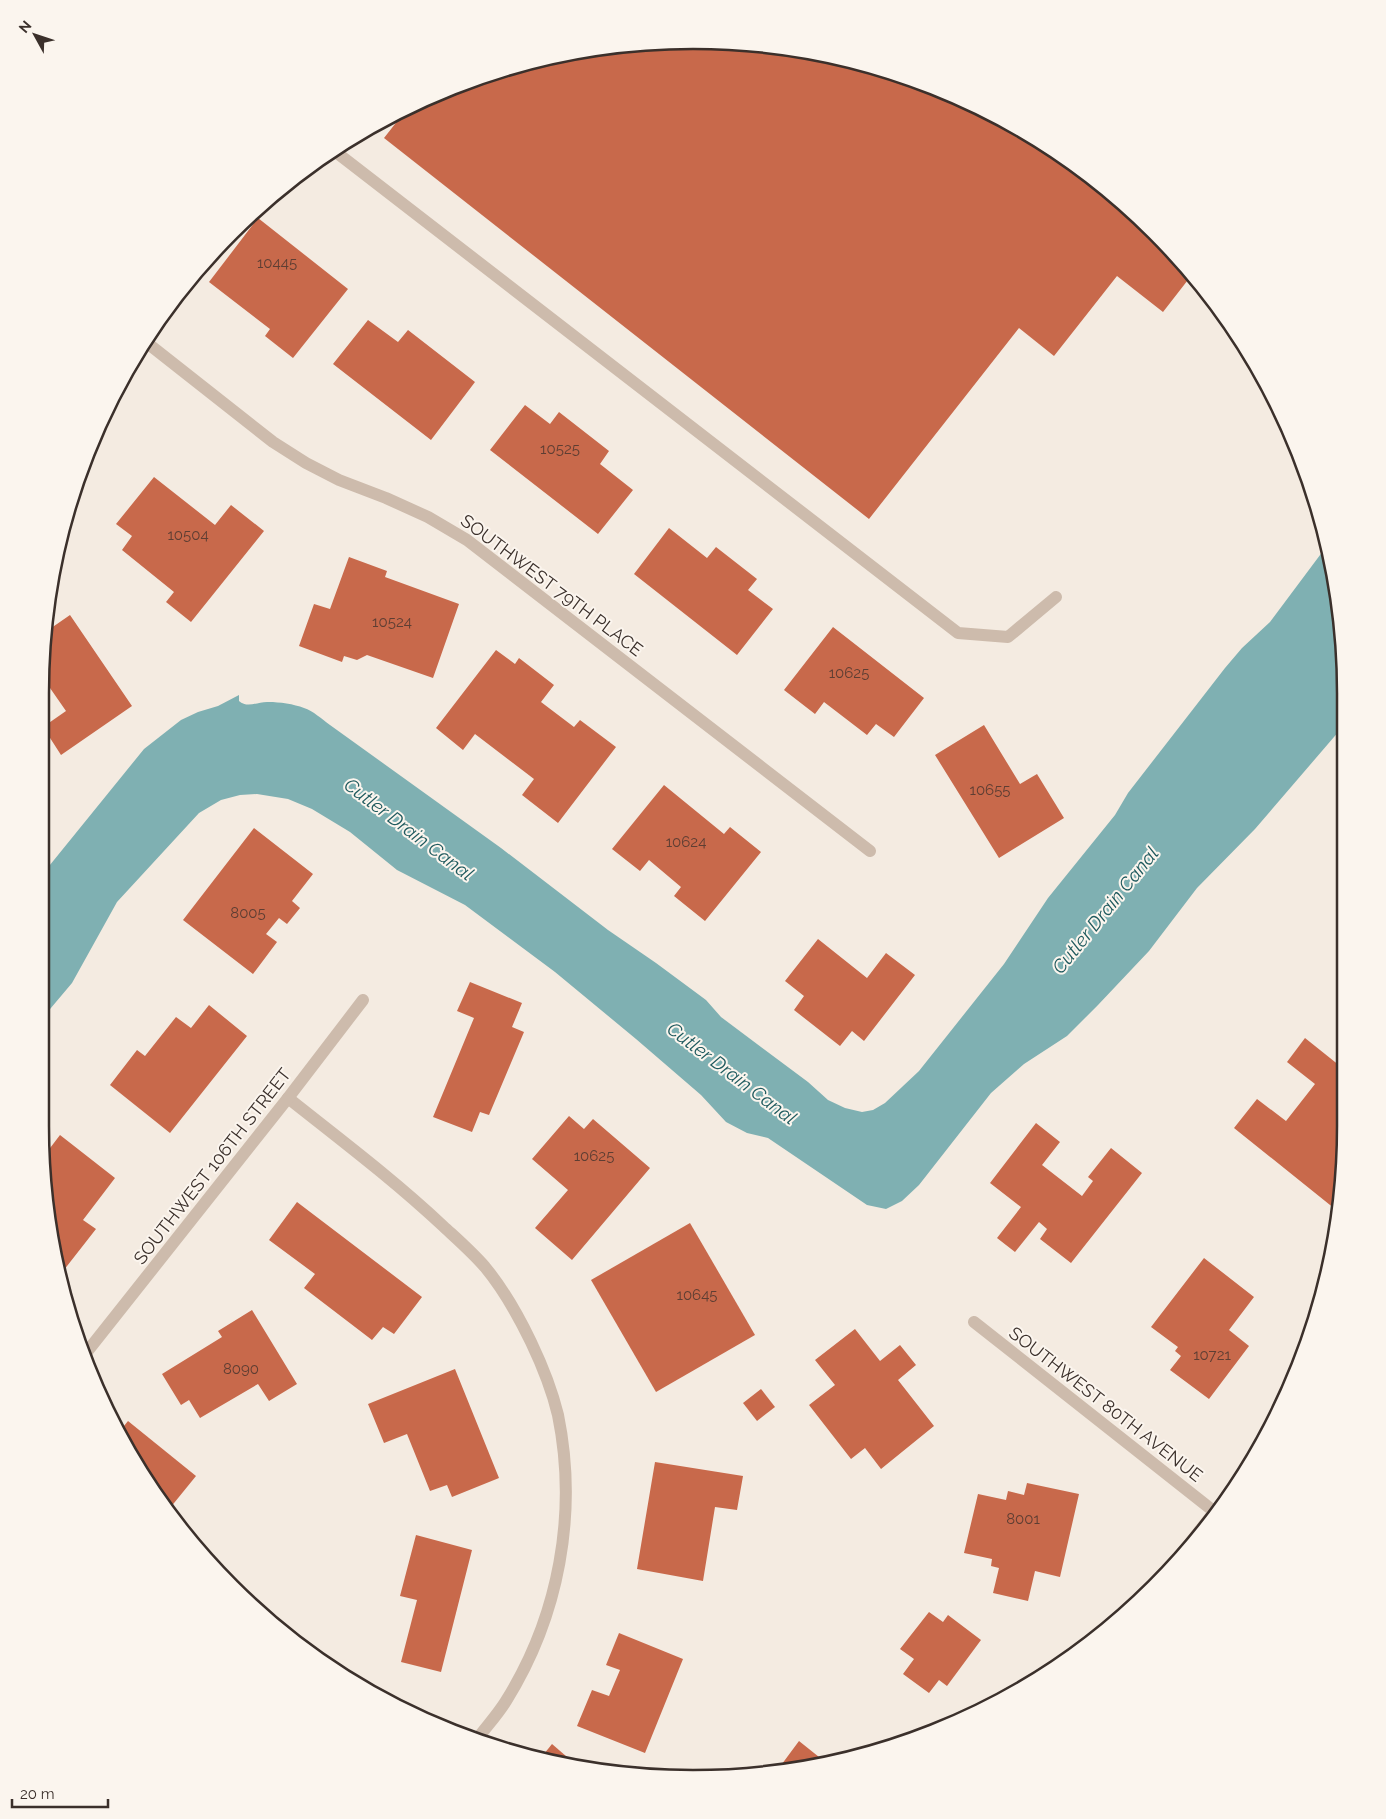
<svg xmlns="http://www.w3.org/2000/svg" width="1386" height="1819" font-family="Raleway,sans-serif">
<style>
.water{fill:#7fb0b2}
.building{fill:#c8694b}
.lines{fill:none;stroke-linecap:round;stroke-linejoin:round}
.lane{stroke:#cdbbac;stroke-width:12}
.street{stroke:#cdbbac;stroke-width:12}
.labels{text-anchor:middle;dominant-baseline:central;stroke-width:4;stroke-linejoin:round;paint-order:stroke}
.number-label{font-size:15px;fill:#5e3e33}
.street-label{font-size:18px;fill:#3b302b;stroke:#fbf5ee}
.water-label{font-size:19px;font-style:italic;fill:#1f5a5e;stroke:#fbf5ee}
.rim{fill:none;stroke:#3b302b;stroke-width:2.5}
</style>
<rect width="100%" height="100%" fill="#f4ebe1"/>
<path class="water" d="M1326,547L1340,608V730L1255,829L1197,888L1149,951L1098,1005L1067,1036L1024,1064L991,1093L919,1185L902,1201L886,1209L867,1205L768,1138L747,1133L726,1122L701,1095L636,1039L555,972L465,905L397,870L350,832L312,809L288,799L257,794L240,795L221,800L199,813L117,902L72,983L40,1021L41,876L144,749L181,720L198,712L218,706L239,695V701C248,709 258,701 269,702C279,702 294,704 304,708C313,711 322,719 330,725L501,848L608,930L656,963L706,1000L721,1017L808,1082L828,1100L845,1108L862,1112L873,1110L885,1103L919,1071L1004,964L1048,898L1115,815L1128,793L1225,668L1242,648L1270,622Z"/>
<g class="building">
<polygon points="693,40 821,53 943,90 1056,150 1155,231 1191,276 1163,312 1117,276 1054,356 1019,328 869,519 384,138 406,110 443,90 566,52"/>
<polygon points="258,218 348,289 293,358 265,336 270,329 209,282"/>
<polygon points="368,320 398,342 408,330 475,382 431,440 333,364"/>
<polygon points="525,405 550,424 559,412 609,451 600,464 633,490 598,534 490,450"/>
<polygon points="106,408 111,411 100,426 99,425"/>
<polygon points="154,477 215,525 231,505 264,531 191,622 166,602 174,592 122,550 132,536 116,524"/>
<polygon points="669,528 707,558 716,547 757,579 748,590 773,609 737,655 634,574"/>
<polygon points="349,557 387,571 385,577 459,604 433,678 367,655 357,660 344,656 342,662 299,646 314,604 330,609"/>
<polygon points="70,615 132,706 61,755 43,727 66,711 50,688 41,695 41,651 44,633"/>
<polygon points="833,627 924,698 894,737 876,724 867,735 824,702 815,714 784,690"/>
<polygon points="496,650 515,664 519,658 554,685 541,702 574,727 580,720 616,747 558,823 522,795 534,779 475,734 463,750 436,728"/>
<polygon points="984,725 1020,784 1037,774 1064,818 999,858 935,755"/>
<polygon points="664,785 724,834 730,827 761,852 705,921 674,896 681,887 649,860 640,871 612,849"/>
<polygon points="254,828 313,874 292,901 300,908 287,924 279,918 266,934 277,942 253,974 183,920"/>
<polygon points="818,939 867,978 886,953 915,975 864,1041 852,1031 840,1046 794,1010 804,996 785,981"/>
<polygon points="470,982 522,1003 512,1027 524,1032 489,1115 480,1112 472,1132 433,1117 474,1018 457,1011"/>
<polygon points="209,1005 247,1036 170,1133 110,1085 137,1050 145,1056 176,1017 191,1028"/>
<polygon points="1305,1038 1340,1066 1340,1202 1335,1209 1234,1128 1257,1099 1286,1121 1315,1084 1287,1062"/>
<polygon points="569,1116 584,1129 593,1119 650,1168 572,1260 535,1228 568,1190 532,1159"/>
<polygon points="1036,1123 1060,1142 1042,1165 1082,1196 1093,1181 1088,1177 1111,1148 1142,1173 1071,1263 1040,1239 1047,1229 1039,1222 1015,1252 997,1238 1021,1207 990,1183"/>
<polygon points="60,1135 115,1178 83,1220 96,1229 60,1275 44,1156"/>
<polygon points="297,1202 422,1297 394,1334 383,1327 372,1340 304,1288 315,1274 269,1240"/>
<polygon points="690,1223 755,1335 656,1392 591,1280"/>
<polygon points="1204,1258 1254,1297 1229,1330 1249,1346 1209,1399 1170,1370 1181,1356 1175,1351 1178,1347 1151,1327"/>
<polygon points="252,1310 297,1384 269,1401 258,1384 200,1418 189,1400 181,1405 162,1374 222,1337 218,1331"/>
<polygon points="855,1329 880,1361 900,1345 916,1365 898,1380 934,1426 881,1469 865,1448 851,1459 809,1405 835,1385 815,1360"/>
<polygon points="455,1369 499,1478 452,1497 447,1485 430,1491 407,1434 384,1443 368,1404"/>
<polygon points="761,1389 775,1407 757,1421 743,1403"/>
<polygon points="128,1421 196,1476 170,1508 128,1453 119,1432"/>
<polygon points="655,1462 743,1476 737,1510 715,1507 703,1581 637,1569"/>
<polygon points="1027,1483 1079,1494 1060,1577 1035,1571 1028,1601 993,1593 999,1568 991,1566 992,1559 964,1553 978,1494 1006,1500 1008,1491 1024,1495"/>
<polygon points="416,1535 472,1550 441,1672 401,1662 417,1600 400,1596"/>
<polygon points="929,1612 943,1622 948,1615 981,1640 947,1686 939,1680 929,1693 903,1674 914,1659 900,1649"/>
<polygon points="619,1633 683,1659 645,1753 577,1726 592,1690 609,1696 620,1670 606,1665"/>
<polygon points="799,1741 824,1761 825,1759 828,1761 779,1768"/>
<polygon points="552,1744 574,1763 540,1759"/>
</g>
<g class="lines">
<polyline class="lane" points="332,149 958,633 1008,637 1056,597"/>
<g class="street">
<polyline points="146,342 273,442 306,463 339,480 386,498 428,517 467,540 870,851"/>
<path d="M288,1098C341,1140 394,1180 443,1226C457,1239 472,1252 485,1267C504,1290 518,1315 531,1342C542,1365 552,1390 558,1415C578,1513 559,1616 506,1701C498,1714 487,1726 478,1738"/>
<polyline points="974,1322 1216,1513"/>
<polyline points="86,1353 288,1098 363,1000"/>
<polyline points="1156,1586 1242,1477"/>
</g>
</g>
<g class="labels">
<g class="number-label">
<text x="277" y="263">10445</text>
<text x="560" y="449">10525</text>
<text x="188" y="535">10504</text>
<text x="392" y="622">10524</text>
<text x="849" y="673">10625</text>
<text x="990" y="790">10655</text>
<text x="686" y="842">10624</text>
<text x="248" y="913">8005</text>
<text x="594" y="1156">10625</text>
<text x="697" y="1295">10645</text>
<text x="1212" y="1355">10721</text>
<text x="241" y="1369">8090</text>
<text x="1023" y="1519">8001</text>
</g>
<g class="street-label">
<text transform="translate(552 585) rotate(37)">SOUTHWEST 79TH PLACE</text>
<text transform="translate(212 1166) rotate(-52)">SOUTHWEST 106TH STREET</text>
<text transform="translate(1106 1404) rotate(38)">SOUTHWEST 80TH AVENUE</text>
</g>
<g class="water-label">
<text transform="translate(409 829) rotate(37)">Cutler Drain Canal</text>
<text transform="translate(1105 910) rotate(-51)">Cutler Drain Canal</text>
<text transform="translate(732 1073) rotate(37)">Cutler Drain Canal</text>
</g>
</g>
<path d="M0 0H1386V1819H0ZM693 49H693A644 644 0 0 1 1337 693V1126A644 644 0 0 1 693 1770H693A644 644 0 0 1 49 1126V693A644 644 0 0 1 693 49Z" fill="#fbf5ee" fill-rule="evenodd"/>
<path class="rim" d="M693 49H693A644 644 0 0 1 1337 693V1126A644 644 0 0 1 693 1770H693A644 644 0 0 1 49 1126V693A644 644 0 0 1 693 49Z"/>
<g transform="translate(35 35) rotate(310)" stroke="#fbf5ee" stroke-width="4" paint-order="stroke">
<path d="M0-4L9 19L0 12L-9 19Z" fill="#3b302b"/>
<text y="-8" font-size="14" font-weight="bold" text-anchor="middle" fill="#3b302b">N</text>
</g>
<path d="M12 1799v8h96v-8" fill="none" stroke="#3b302b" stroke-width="2.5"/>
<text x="20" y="1799" font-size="15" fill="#3b302b" stroke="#fbf5ee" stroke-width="4" paint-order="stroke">20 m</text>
</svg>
